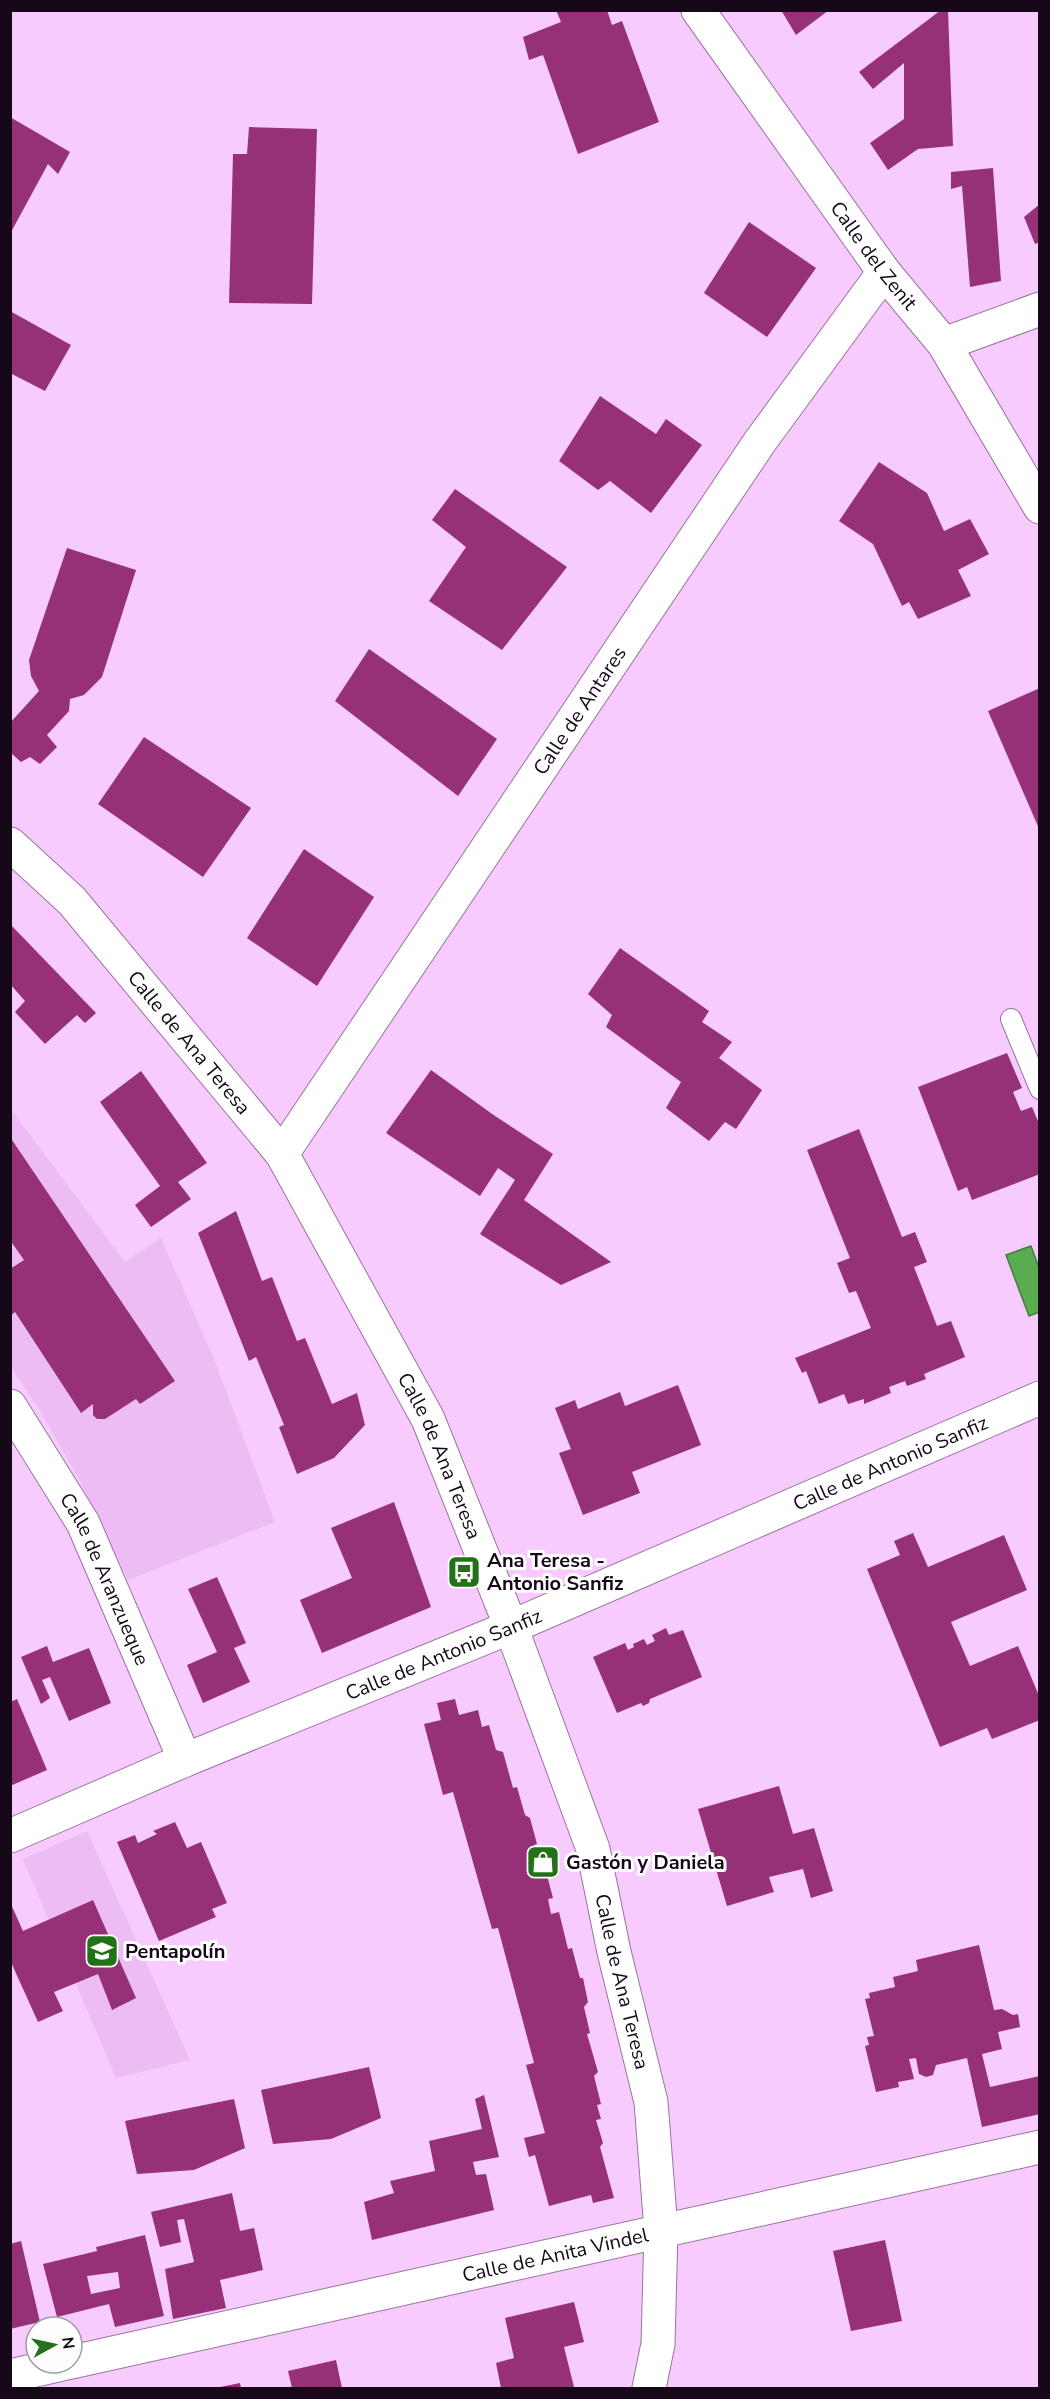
<svg xmlns="http://www.w3.org/2000/svg" width="1050" height="2399" font-family="'Nunito Sans',sans-serif">
<style>
.built{fill:#edbcf5}
.water{fill:#59ad4e;stroke:#457c3e;stroke-width:1.5}
.building{fill:#963178;fill-rule:evenodd}
.lines{fill:none;stroke-linecap:round;stroke-linejoin:round}
.service-casing{stroke:#9b73a1;stroke-width:22}
.minor-casing{stroke:#9b73a1;stroke-width:35}
.tertiary-casing{stroke:#9b73a1;stroke-width:35}
.service{stroke:#fff;stroke-width:20}
.minor{stroke:#fff;stroke-width:33}
.tertiary{stroke:#fff;stroke-width:33}
.labels{text-anchor:middle;dominant-baseline:central;stroke-width:6;stroke-linejoin:round;paint-order:stroke}
.street-label{font-size:20px;fill:#160819;stroke:#fefefe}
.poi-label{font-size:20px;font-weight:bold;fill:#160819;stroke:#fefefe;text-anchor:start}
</style>
<rect width="100%" height="100%" fill="#f7cbfe"/>
<g class="built">
<polygon points="10,1108 125,1262 161,1238 214,1359 275,1522 128,1580 79,1479 39,1409 11,1367"/>
<polygon points="87,1831 190,2060 116,2078 23,1859"/>
</g>
<polygon class="water" points="1031,1246 1039,1268 1040,1312 1029,1316 1006,1255"/>
<g class="building">
<polygon points="556,10 607,10 612,25 622,21 659,122 578,154 543,55 529,60 523,37 561,22"/>
<polygon points="781,10 829,10 796,35"/>
<polygon points="941,10 948,10 953,146 918,149 888,170 870,143 904,119 904,63 873,89 859,72"/>
<polygon points="10,117 70,152 58,174 48,164 10,234"/>
<polygon points="249,127 317,129 312,304 229,303 233,154 247,154"/>
<polygon points="993,168 1001,281 970,287 962,186 951,189 951,172"/>
<polygon points="1040,204 1040,242 1035,244 1024,217"/>
<polygon points="749,222 816,268 767,337 704,293"/>
<polygon points="10,311 71,345 45,391 10,373"/>
<polygon points="600,396 656,434 666,419 702,445 651,513 610,481 598,490 559,461"/>
<polygon points="879,462 927,493 944,531 970,519 989,554 958,570 971,596 918,619 909,602 902,606 873,544 839,521"/>
<polygon points="455,489 567,567 502,650 429,601 466,547 432,520"/>
<polygon points="67,548 136,570 102,677 84,695 70,699 69,711 47,735 57,747 40,764 30,757 21,762 10,752 10,723 39,691 31,676 29,660"/>
<polygon points="369,649 497,739 458,796 335,701"/>
<polygon points="1040,688 1040,831 988,711"/>
<polygon points="144,737 251,808 203,877 98,804"/>
<polygon points="304,849 374,897 317,986 247,938"/>
<polygon points="10,924 96,1013 85,1023 77,1015 45,1044 15,1012 25,1001 10,984"/>
<polygon points="620,948 709,1011 702,1022 732,1042 719,1058 762,1090 736,1129 725,1122 709,1141 666,1108 681,1082 606,1027 612,1015 588,994"/>
<polygon points="1007,1053 1022,1088 1013,1092 1021,1111 1032,1107 1040,1126 1040,1174 972,1200 967,1187 958,1191 918,1087"/>
<polygon points="431,1070 495,1116 553,1154 524,1200 611,1262 561,1285 480,1234 515,1180 498,1168 480,1196 386,1133"/>
<polygon points="141,1071 207,1163 178,1182 191,1199 151,1227 135,1205 160,1186 100,1102"/>
<polygon points="859,1129 902,1237 915,1232 927,1262 914,1267 937,1326 951,1321 965,1357 924,1374 926,1379 907,1386 905,1381 889,1387 891,1393 864,1404 864,1399 848,1404 844,1394 819,1404 806,1371 802,1373 795,1358 871,1328 856,1291 849,1293 837,1263 850,1258 807,1150"/>
<polygon points="10,1137 175,1381 140,1404 136,1399 105,1419 97,1419 93,1415 93,1404 81,1413 15,1312 10,1316 10,1269 24,1260 10,1240"/>
<polygon points="236,1211 262,1281 272,1277 297,1341 305,1338 332,1404 357,1393 365,1425 334,1458 297,1474 279,1427 284,1425 256,1357 249,1361 198,1233"/>
<polygon points="678,1385 701,1445 632,1472 640,1493 583,1515 559,1453 571,1449 555,1408 575,1400 578,1409 620,1392 625,1406"/>
<polygon points="394,1502 431,1607 322,1653 300,1600 352,1578 331,1528"/>
<polygon points="913,1533 928,1567 1004,1535 1027,1590 951,1622 970,1666 1018,1646 1040,1698 1040,1720 992,1739 987,1728 940,1747 867,1569 900,1555 894,1541"/>
<polygon points="217,1577 246,1643 234,1648 250,1682 203,1703 187,1665 217,1652 188,1589"/>
<polygon points="666,1628 669,1635 683,1630 702,1677 650,1699 649,1703 643,1706 641,1703 617,1713 593,1657 625,1643 628,1650 634,1647 633,1644 644,1639 647,1645 655,1641 652,1635"/>
<polygon points="47,1646 53,1662 89,1648 111,1703 69,1721 50,1677 42,1680 50,1698 41,1704 21,1657"/>
<polygon points="17,1699 47,1770 10,1786 10,1702"/>
<polygon points="455,1699 459,1715 478,1710 482,1727 489,1725 496,1750 503,1752 513,1788 517,1787 525,1815 530,1818 537,1844 534,1845 538,1862 543,1860 553,1898 548,1899 551,1914 559,1912 568,1949 572,1948 580,1978 583,1978 588,2002 584,2007 590,2033 587,2034 598,2072 594,2076 601,2104 597,2105 601,2119 596,2120 603,2143 600,2147 614,2198 593,2203 591,2195 549,2206 535,2155 529,2157 524,2138 545,2133 526,2065 534,2063 498,1928 492,1929 453,1792 443,1795 424,1724 441,1720 437,1703"/>
<polygon points="779,1786 793,1834 814,1828 833,1891 811,1898 803,1869 769,1877 774,1892 727,1906 698,1809"/>
<polygon points="175,1822 187,1848 201,1842 227,1903 212,1909 216,1917 159,1941 117,1842 135,1835 138,1843 157,1834 153,1831"/>
<polygon points="93,1900 136,1998 112,2010 98,1974 54,1992 63,2011 38,2022 10,1960 10,1902 23,1931"/>
<polygon points="979,1945 994,2010 1002,2009 1013,2015 1018,2014 1020,2027 998,2032 1002,2049 982,2054 990,2087 1040,2076 1040,2114 982,2127 967,2058 936,2065 933,2075 926,2077 919,2074 916,2058 909,2059 914,2079 898,2082 899,2087 876,2092 865,2046 869,2045 867,2037 874,2036 865,1999 870,1998 869,1993 895,1987 893,1977 918,1971 916,1960"/>
<polygon points="369,2067 381,2118 331,2139 273,2144 261,2090"/>
<polygon points="484,2095 499,2157 473,2162 476,2175 486,2174 494,2210 372,2240 364,2202 394,2193 390,2181 435,2171 429,2141 482,2129 475,2099"/>
<polygon points="234,2099 245,2148 194,2170 137,2174 125,2121"/>
<polygon points="232,2193 240,2231 254,2228 263,2270 220,2280 226,2308 173,2319 165,2269 194,2262 184,2219 177,2220 181,2242 160,2247 151,2212"/>
<path d="M145,2235L164,2316L115,2327L109,2304L57,2317L43,2264L97,2251L96,2247ZM118,2272L120,2288L91,2294L87,2276Z"/>
<polygon points="885,2240 902,2321 851,2331 833,2251"/>
<polygon points="21,2241 40,2322 10,2329 10,2244"/>
<polygon points="574,2302 584,2342 564,2347 574,2387 501,2388 496,2363 514,2358 505,2318"/>
<polygon points="336,2360 342,2388 292,2388 288,2371"/>
<polygon points="240,2383 241,2388 220,2388 220,2387"/>
</g>
<g class="lines">
<defs>
<polyline id="service" points="1011,1019 1040,1089"/>
<g id="minor">
<path id="s1" d="M698,10L884,272L944,344L1040,507"/>
<polyline points="944,344 1040,309"/>
<path id="s2" d="M282,1154L759,443L884,272"/>
<path id="s3" d="M10,1406L83,1523L185,1760"/>
<path id="s4" d="M10,1836L185,1760L511,1627L1040,1398"/>
<path id="s5" d="M72,2362L1040,2147"/>
<polyline points="10,2376 67,2363"/>
</g>
<g id="tertiary">
<path id="s6" d="M10,844L72,901L282,1154L428,1419L511,1627L593,1849L614,1952L651,2102L661,2230L658,2344L649,2388"/>
</g>
</defs>
<use href="#service" class="service-casing"/>
<use href="#minor" class="minor-casing"/>
<use href="#tertiary" class="tertiary-casing"/>
<use href="#service" class="service"/>
<use href="#minor" class="minor"/>
<use href="#tertiary" class="tertiary"/>
</g>
<defs>
<symbol id="bus-square" viewBox="-11 -11 22 22"><rect x="-9" y="-9" width="18" height="18" rx="4" fill="#237219" stroke="#fefefe"/><path d="M-5-6H5V4H4V6H2V4H-2V6H-4V4H-5ZM-3.5-4V0h7V-4ZM-3.5 1.2v1.5H-2V1.2ZM2 1.2v1.5H3.5V1.2Z" fill="#fff"/></symbol>
<symbol id="shop-square" viewBox="-11 -11 22 22"><rect x="-9" y="-9" width="18" height="18" rx="4" fill="#237219" stroke="#fefefe"/><path d="M-5-2.5h2.3a2.7 3.5 0 0 1 5.4 0H5L5.5 6h-11ZM-1.5-2.5h3a1.5 2.3 0 0 0-3 0Z" fill="#fff"/></symbol>
<symbol id="school-square" viewBox="-11 -11 22 22"><rect x="-9" y="-9" width="18" height="18" rx="4" fill="#237219" stroke="#fefefe"/><path d="M0-5L7-2L0 1L-7-2ZM-4 1L0 2.5L4 1V4Q0 6-4 4Z" fill="#fff"/></symbol>
</defs>
<g fill-rule="evenodd">
<use href="#bus-square" x="445" y="1553" width="38" height="38"/>
<use href="#shop-square" x="524" y="1843" width="38" height="38"/>
<use href="#school-square" x="83" y="1932" width="38" height="38"/>
</g>
<g class="labels">
<g class="street-label">
<text stroke="none"><textPath href="#s1" startOffset="302">Calle del Zenit</textPath></text>
<text stroke="none"><textPath href="#s2" startOffset="534">Calle de Antares</textPath></text>
<text stroke="none"><textPath href="#s6" startOffset="268">Calle de Ana Teresa</textPath></text>
<text stroke="none"><textPath href="#s6" startOffset="754">Calle de Ana Teresa</textPath></text>
<text stroke="none"><textPath href="#s4" startOffset="956">Calle de Antonio Sanfiz</textPath></text>
<text stroke="none"><textPath href="#s3" startOffset="198">Calle de Aranzueque</textPath></text>
<text stroke="none"><textPath href="#s4" startOffset="470">Calle de Antonio Sanfiz</textPath></text>
<text stroke="none"><textPath href="#s6" startOffset="1312">Calle de Ana Teresa</textPath></text>
<text stroke="none"><textPath href="#s5" startOffset="495">Calle de Anita Vindel</textPath></text>
</g>
<g class="poi-label">
<text x="487" y="1560">Ana Teresa -<tspan x="487" dy="23">Antonio Sanfiz</tspan></text>
<text x="566" y="1862">Gastón y Daniela</text>
<text x="125" y="1951">Pentapolín</text>
</g>
</g>
<rect width="1050" height="2399" fill="none" stroke="#160819" stroke-width="24"/>
<g transform="translate(54 2345) rotate(82)"><circle r="28" fill="#fefefe" stroke="#a19ca2" stroke-width="1.5"/>
<path d="M0-4.5L10 22L0 15L-10 22Z" fill="#237219"/>
<text y="-9" font-size="16" font-weight="bold" text-anchor="middle" fill="#160819">N</text>
</g>
</svg>
